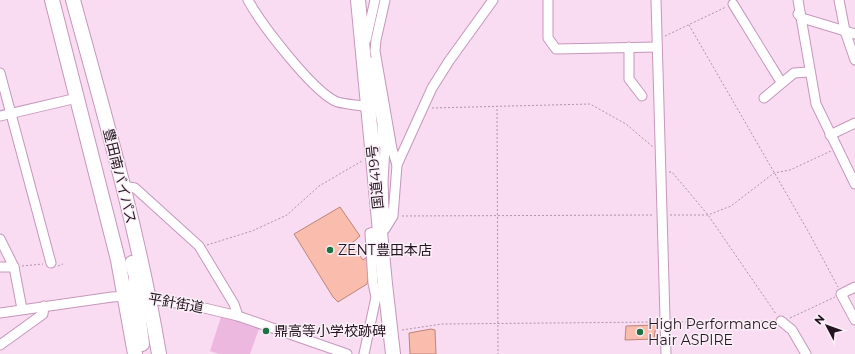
<svg xmlns="http://www.w3.org/2000/svg" width="855" height="354" font-family="Montserrat,'Noto Sans JP',sans-serif">
<style>
.green{fill:#edb8e0}
.building{fill:#f9bcad;stroke:#bd8576}
.lines{fill:none;stroke-linecap:round;stroke-linejoin:round}
.minor-casing{stroke:#c697bb;stroke-width:11}
.highway-casing{stroke:#c697bb;stroke-width:16}
.path{stroke:#af95a9;stroke-width:1;stroke-dasharray:2 2;stroke-linecap:butt}
.minor{stroke:#fff;stroke-width:9}
.highway{stroke:#fff;stroke-width:14}
.poi-dot{fill:#1d7244;stroke:#faf0f7;stroke-width:1.5}
.labels{text-anchor:middle;dominant-baseline:central;stroke-width:3;stroke-linejoin:round;paint-order:stroke}
.street-label{font-size:14px;fill:#241320;stroke:#faf0f7}
.poi-label{font-size:14px;fill:#241320;stroke:#faf0f7;text-anchor:start}
</style>
<rect width="100%" height="100%" fill="#f9dbf2"/>
<polygon class="green" points="222,314 260,326 250,354 219,354 210,351"/>
<g class="building">
<polygon points="340,207 360,236 351,244 363,260 368,256 369,274 367,284 338,302 333,297 294,234"/>
<polygon points="656,325 654,339 625,340 626,326"/>
<polygon points="431,329 435,330 436,354 410,354 409,333"/>
</g>
<g class="lines">
<defs>
<g id="minor">
<path d="M248,0C261,24 311,89 335,101C340,104 359,105 368,107"/>
<polyline points="385,0 376,40 375,51 392,149 397,165"/>
<polyline points="548,0 548,38 556,49 657,47"/>
<polyline points="656,0 666,354"/>
<polyline points="798,0 816,104 855,184"/>
<polyline points="839,0 845,31 855,60"/>
<polyline points="733,4 781,82"/>
<polyline points="798,14 802,18 855,34"/>
<polyline points="366,40 375,0"/>
<polyline points="629,47 629,79 642,96"/>
<polyline points="370,62 382,123 382,142 385,148 383,181 384,210 391,218"/>
<polyline points="0,73 51,263"/>
<polyline points="764,98 794,73 809,72"/>
<polyline points="0,116 77,98"/>
<polyline points="830,135 855,123"/>
<polyline points="123,186 135,188 199,246 234,304 238,316"/>
<polyline points="0,239 14,267 22,309"/>
<polyline points="0,267 14,267"/>
<polyline points="855,287 841,294 855,320"/>
<polyline points="144,298 196,306 238,316 347,354"/>
<polyline points="0,313 112,297 129,296"/>
<polyline points="781,321 792,330 806,354"/>
<polyline points="0,345 43,314 44,306"/>
<polyline points="364,354 376,297 373,283 370,233 385,229 393,216 397,165 432,88 449,61 493,0"/>
</g>
<g id="highway">
<polyline points="52,0 118,260 135,354"/>
<path d="M73,0C105,117 139,234 159,354"/>
<polyline points="358,0 385,284 393,354"/>
<polyline points="132,263 136,276 136,296 142,344"/>
</g>
</defs>
<use href="#minor" class="minor-casing"/>
<use href="#highway" class="highway-casing"/>
<g class="path">
<polyline points="689,25 808,231 838,287"/>
<polyline points="665,36 726,7"/>
<polyline points="432,108 590,104 626,124 653,147"/>
<polyline points="497,109 498,354"/>
<polyline points="669,172 672,172 708,215 776,314"/>
<polyline points="670,215 708,215 731,206 774,173 790,170 831,151"/>
<polyline points="402,216 654,215"/>
<polyline points="207,245 252,231 287,215 319,186 362,161"/>
<polyline points="22,266 43,264"/>
<polyline points="58,266 63,264"/>
<polyline points="790,318 835,297"/>
<polyline points="673,322 774,321"/>
<polyline points="402,330 442,324 658,322"/>
</g>
<use href="#minor" class="minor"/>
<use href="#highway" class="highway"/>
</g>
<g class="poi-dot">
<circle cx="330" cy="250" r="4"/>
<circle cx="266" cy="331" r="4"/>
<circle cx="640" cy="332" r="4"/>
</g>
<g class="labels">
<g class="street-label">
<text transform="translate(120 176) rotate(76)">豊田南バイパス</text>
<text transform="translate(375 177) rotate(-96)">国道419号</text>
<text transform="translate(176 303) rotate(10)">平針街道</text>
</g>
<g class="poi-label">
<text x="338" y="250">ZENT豊田本店</text>
<text x="648" y="324">High Performance<tspan x="648" dy="16">Hair ASPIRE</tspan></text>
<text x="274" y="331">鼎高等小学校跡碑</text>
</g>
</g>
<g transform="translate(827 326) rotate(311)" stroke="#faf0f7" stroke-width="3" paint-order="stroke">
<path d="M0-3L7 15L0 10L-7 15Z" fill="#241320"/>
<text y="-6" font-size="11" font-weight="bold" text-anchor="middle" fill="#241320">N</text>
</g>
</svg>
